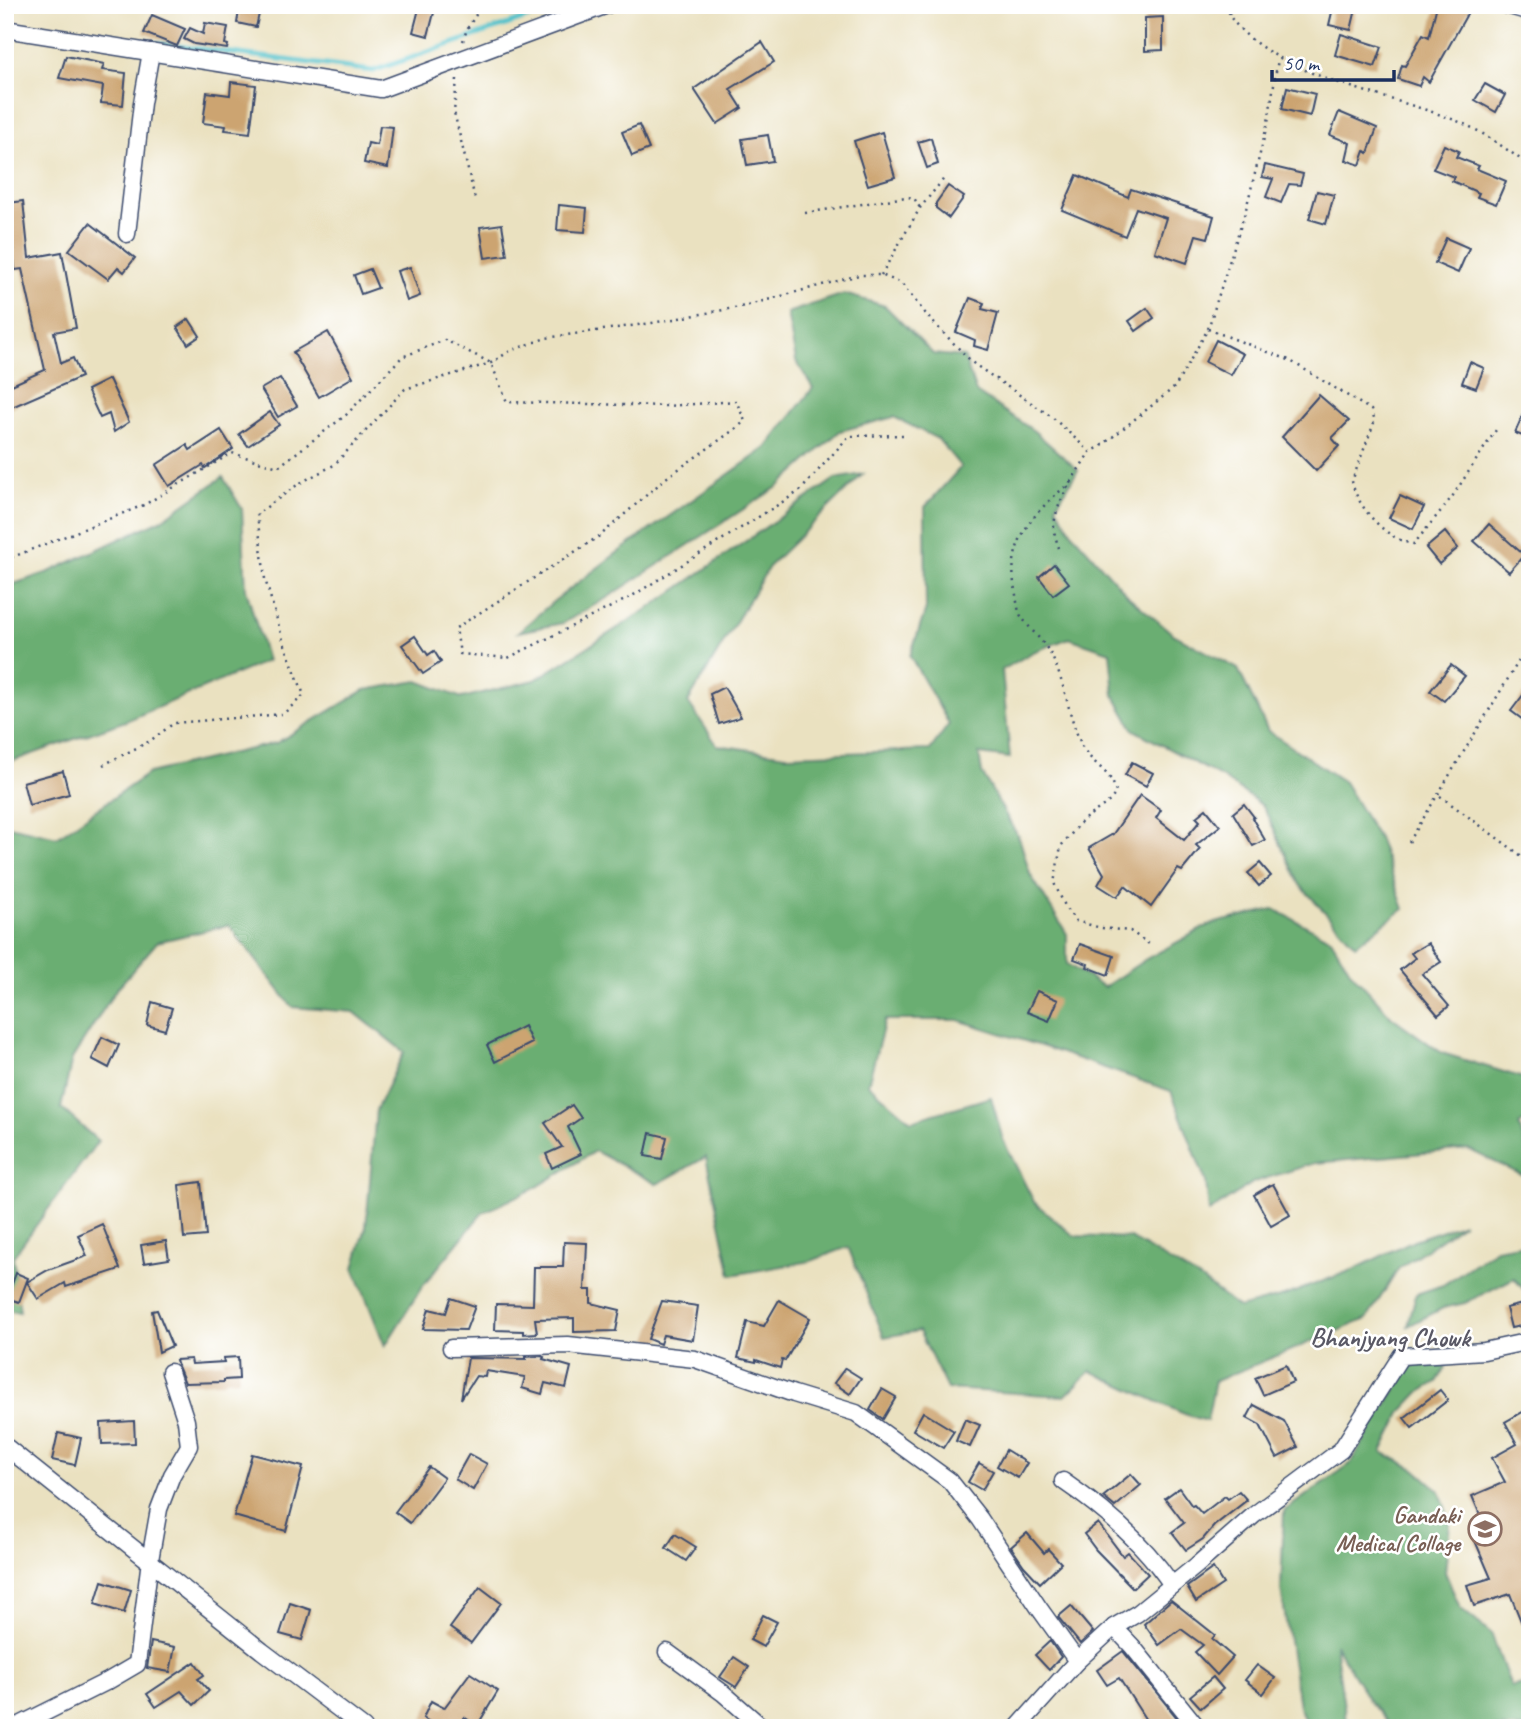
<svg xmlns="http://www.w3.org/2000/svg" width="1535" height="1733" font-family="Caveat,sans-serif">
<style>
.forest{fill:#6bae72;stroke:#436e68;stroke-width:2}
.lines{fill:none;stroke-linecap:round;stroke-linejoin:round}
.stream{stroke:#55c2cb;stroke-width:5}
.building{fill:#cca471}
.minor-casing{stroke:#3a4a6d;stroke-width:19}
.path{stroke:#3a4a6d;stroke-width:2.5;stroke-dasharray:2 5;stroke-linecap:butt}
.minor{stroke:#fff;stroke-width:16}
.labels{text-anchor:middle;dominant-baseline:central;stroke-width:5;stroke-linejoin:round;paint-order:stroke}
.education-label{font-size:24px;font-weight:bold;fill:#785e54;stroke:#fff;text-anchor:end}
.neighbourhood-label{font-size:26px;font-weight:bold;fill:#595865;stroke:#fff}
</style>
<rect width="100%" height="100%" fill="#fff"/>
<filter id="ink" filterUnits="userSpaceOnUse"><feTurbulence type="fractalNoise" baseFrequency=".0143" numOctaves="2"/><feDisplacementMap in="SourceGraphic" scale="14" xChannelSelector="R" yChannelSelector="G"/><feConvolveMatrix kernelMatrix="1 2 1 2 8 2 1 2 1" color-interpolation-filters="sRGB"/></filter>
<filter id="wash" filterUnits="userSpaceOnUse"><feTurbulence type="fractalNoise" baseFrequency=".00686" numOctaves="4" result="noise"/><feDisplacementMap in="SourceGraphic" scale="28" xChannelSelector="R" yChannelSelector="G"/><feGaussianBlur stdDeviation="1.57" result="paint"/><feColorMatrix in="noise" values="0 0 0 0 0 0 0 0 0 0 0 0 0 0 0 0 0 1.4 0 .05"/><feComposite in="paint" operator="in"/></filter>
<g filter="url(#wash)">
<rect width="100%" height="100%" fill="#eae1c0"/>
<g class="forest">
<polygon points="844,294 885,306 933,354 964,357 976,392 1034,431 1078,470 1056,506 1073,534 1129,597 1173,634 1238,669 1268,731 1344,782 1379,840 1404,909 1355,945 1300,885 1263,806 1221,777 1134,730 1114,695 1110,652 1069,638 1033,652 1002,670 1010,758 979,754 982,773 1020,840 1030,874 1067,934 1067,964 1104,987 1146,959 1211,924 1274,909 1331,939 1351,972 1392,1017 1442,1053 1530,1080 1530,1118 1519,1125 1530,1162 1530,1179 1468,1149 1315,1163 1254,1182 1209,1212 1206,1182 1171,1091 1044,1047 958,1020 885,1020 868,1084 911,1121 991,1097 1003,1140 1034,1202 1074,1236 1130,1238 1200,1279 1239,1308 1284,1296 1355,1269 1414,1240 1464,1223 1399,1268 1367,1319 1215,1381 1207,1421 1184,1414 1091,1371 1065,1396 947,1389 919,1331 884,1337 848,1247 811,1261 731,1275 706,1157 657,1184 595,1151 537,1187 482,1213 422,1287 385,1346 354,1268 366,1227 376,1110 404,1052 354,1012 292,1007 229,925 157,942 115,991 72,1059 61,1108 98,1141 13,1257 20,1312 5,1310 5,825 57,837 149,773 276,743 365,690 418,681 462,698 535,680 651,607 835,479 863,474 770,565 688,702 717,745 786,755 930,750 949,724 910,656 926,609 925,507 961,467 938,439 894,417 840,431 779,486 607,598 563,623 518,632 554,601 617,553 766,448 813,388 796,361 787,313"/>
<polygon points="223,477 242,509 246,589 267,661 128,720 7,763 5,766 5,587 49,572 163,519"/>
<polygon points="1530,1243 1530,1297 1514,1278 1465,1303 1443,1308 1408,1326 1416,1294 1443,1285 1496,1249"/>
<polygon points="1435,1360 1446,1367 1437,1382 1420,1392 1402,1411 1382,1452 1415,1469 1440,1491 1450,1523 1445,1572 1460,1608 1491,1633 1511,1687 1530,1682 1530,1728 1392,1728 1370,1702 1335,1644 1347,1728 1308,1728 1299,1706 1281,1589 1284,1511 1350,1464 1410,1366"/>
</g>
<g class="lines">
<polyline class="stream" points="85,34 373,71 564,5"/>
</g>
<g id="blocks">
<g class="building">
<polygon points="240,5 261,5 256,27 237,23"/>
<polygon points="420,5 436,5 428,36 413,32"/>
<polygon points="1343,5 1357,5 1351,30 1329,25 1333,8 1342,10"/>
<polygon points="1437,5 1472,5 1429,82 1423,77 1419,86 1398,79 1402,65 1405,66 1423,34 1429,37"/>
<polygon points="152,15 185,29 177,46 144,33"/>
<polygon points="1163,17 1163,50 1145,51 1145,18"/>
<polygon points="205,23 228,27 225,44 228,45 227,49 194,44 184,39 190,28 203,34"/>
<polygon points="1341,34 1382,47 1375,67 1335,55"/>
<polygon points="762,42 774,62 730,89 742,108 717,124 694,89"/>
<polygon points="66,56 104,64 102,70 126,73 123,105 101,103 103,86 59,78"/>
<polygon points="231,82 256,85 250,133 225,130 226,126 203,123 207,92 230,95"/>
<polygon points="1485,84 1505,95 1496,112 1475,100"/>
<polygon points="1287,87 1315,94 1310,116 1282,109"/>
<polygon points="1339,112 1377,128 1368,153 1365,151 1360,165 1346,160 1350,143 1330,135"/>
<polygon points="639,125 649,149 632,156 622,132"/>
<polygon points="380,126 393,127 388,168 364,163 368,143 377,145"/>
<polygon points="882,132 895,177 868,185 854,141"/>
<polygon points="768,135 773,161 747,165 742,139"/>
<polygon points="931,138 938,164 927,168 918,142"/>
<polygon points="1444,145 1459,151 1456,157 1479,166 1477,169 1506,181 1496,204 1477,197 1479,193 1452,181 1454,177 1433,169"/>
<polygon points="1265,165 1303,174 1300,185 1289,184 1281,203 1266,197 1273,179 1262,177"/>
<polygon points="1077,175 1128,197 1131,189 1214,216 1208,238 1196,235 1187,263 1155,252 1166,218 1136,208 1125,236 1062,210"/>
<polygon points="948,186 964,197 949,218 936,208 936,203"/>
<polygon points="1317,191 1334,195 1326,224 1309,219"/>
<polygon points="23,201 29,258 62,252 76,328 54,332 61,363 73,358 81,377 5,410 5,388 45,370 22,269 15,270 9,203"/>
<polygon points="559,205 587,208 585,232 557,230"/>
<polygon points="90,223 135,258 124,272 118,267 108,279 69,250"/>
<polygon points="502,224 507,255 485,258 480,227"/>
<polygon points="1446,238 1469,248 1458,273 1435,263"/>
<polygon points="410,267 420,296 407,301 397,271"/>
<polygon points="370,269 378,288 361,294 354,275"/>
<polygon points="970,298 984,303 982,309 998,313 988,350 974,346 975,340 956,332"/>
<polygon points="1147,308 1154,318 1136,331 1129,321"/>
<polygon points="189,319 200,336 188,344 177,327"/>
<polygon points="328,332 353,377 319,397 293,352"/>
<polygon points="1216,340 1243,354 1231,375 1205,362"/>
<polygon points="1470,362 1484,368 1476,388 1462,383"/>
<polygon points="280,378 297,406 278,417 261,389"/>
<polygon points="109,379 129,422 114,432 109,414 100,418 87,390"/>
<polygon points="1319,395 1349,421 1332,438 1339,446 1316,471 1282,437"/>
<polygon points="1530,398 1530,439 1515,433"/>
<polygon points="270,412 279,425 248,446 239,434"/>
<polygon points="221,430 233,449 205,468 203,465 169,486 156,465 187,445 190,450"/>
<polygon points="1400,496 1424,507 1413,529 1389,518"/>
<polygon points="1489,524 1524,555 1509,572 1474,541"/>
<polygon points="1445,532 1458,548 1439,564 1426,548"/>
<polygon points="1054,564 1069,583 1053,595 1039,577"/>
<polygon points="415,636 428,655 434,651 441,662 423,674 402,645"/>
<polygon points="1451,665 1465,676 1444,701 1430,691"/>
<polygon points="1530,686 1530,725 1511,711"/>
<polygon points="724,687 741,717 719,724 710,694"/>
<polygon points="1132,762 1153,773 1146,786 1125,775"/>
<polygon points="63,771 69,794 29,805 23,782"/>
<polygon points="1140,795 1161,810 1156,818 1184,840 1200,821 1196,817 1206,809 1220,826 1196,845 1200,849 1182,871 1178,869 1151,907 1125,886 1117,897 1098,885 1104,874 1089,848 1113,834"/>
<polygon points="1244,804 1254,817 1252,818 1265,840 1253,846 1233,813"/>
<polygon points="1260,863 1271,876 1259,886 1248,873"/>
<polygon points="1428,943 1441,962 1422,974 1449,1006 1438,1015 1400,970 1415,958 1411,953"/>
<polygon points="1080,944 1114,956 1108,975 1087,967 1088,964 1074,959"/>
<polygon points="1037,991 1058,1000 1049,1021 1027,1012"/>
<polygon points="152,1002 172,1008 165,1030 147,1025"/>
<polygon points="524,1026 532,1043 495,1062 487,1045"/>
<polygon points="102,1037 119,1045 109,1068 92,1059"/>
<polygon points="572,1105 581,1118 568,1127 581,1154 552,1168 546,1154 562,1147 545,1123"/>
<polygon points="650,1133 667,1137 662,1159 645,1156"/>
<polygon points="201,1182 206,1236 184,1238 179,1185"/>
<polygon points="1273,1184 1290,1215 1271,1226 1254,1195"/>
<polygon points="102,1224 120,1269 66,1287 65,1283 38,1299 27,1282 48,1270 87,1256 78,1235"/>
<polygon points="166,1241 169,1259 144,1263 141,1245"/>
<polygon points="564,1242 587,1243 585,1290 591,1290 591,1303 620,1310 616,1331 574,1332 574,1318 535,1319 537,1333 523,1334 523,1331 495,1330 496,1304 533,1305 534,1267 563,1267"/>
<polygon points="16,1273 28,1278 19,1302 7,1298"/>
<polygon points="451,1298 475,1306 466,1330 423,1329 429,1309 446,1313"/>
<polygon points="779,1300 810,1318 785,1361 782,1360 780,1368 756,1360 756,1362 738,1358 747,1322 764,1326"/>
<polygon points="662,1301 698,1306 693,1340 663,1335 660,1344 648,1339"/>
<polygon points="1527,1303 1530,1324 1511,1328 1506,1308"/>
<polygon points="157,1310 172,1346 159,1352 152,1311"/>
<polygon points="541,1356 544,1357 543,1359 571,1367 566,1388 545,1383 542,1394 522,1388 525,1377 486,1371 485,1377 476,1376 461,1399 468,1358 526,1359 526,1357"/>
<polygon points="238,1357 239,1379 224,1380 224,1382 185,1383 177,1364 176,1360 191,1359 192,1364 224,1362 223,1358"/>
<polygon points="1286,1365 1293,1382 1263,1395 1255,1378"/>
<polygon points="845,1368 861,1378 850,1394 834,1383"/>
<polygon points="882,1389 896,1397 883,1419 870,1410"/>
<polygon points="1440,1390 1448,1400 1412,1428 1404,1418"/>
<polygon points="1254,1405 1284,1421 1298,1447 1277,1458 1260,1425 1247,1418"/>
<polygon points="1530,1408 1530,1641 1529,1641 1510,1594 1474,1606 1467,1585 1491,1578 1473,1536 1487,1531 1472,1496 1505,1482 1492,1458 1517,1444 1505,1422"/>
<polygon points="923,1412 954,1431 943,1448 913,1430"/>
<polygon points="965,1419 980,1425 970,1447 956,1441"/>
<polygon points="134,1421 135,1443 102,1444 101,1423"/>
<polygon points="58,1433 81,1438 75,1465 52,1460"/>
<polygon points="1006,1450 1027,1463 1018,1478 997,1466"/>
<polygon points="252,1454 303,1467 286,1531 234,1516"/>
<polygon points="469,1454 487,1464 473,1490 455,1479"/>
<polygon points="979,1463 993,1471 982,1490 968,1482"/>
<polygon points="429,1467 444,1478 410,1523 395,1512"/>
<polygon points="1131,1474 1141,1485 1115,1507 1103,1497"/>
<polygon points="1179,1488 1192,1506 1194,1505 1202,1514 1225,1496 1228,1499 1239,1491 1247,1500 1214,1526 1203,1539 1186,1550 1172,1532 1184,1523 1165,1498"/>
<polygon points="1098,1523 1123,1556 1128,1552 1148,1574 1133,1588 1096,1550 1084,1534"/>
<polygon points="1027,1533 1044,1553 1048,1549 1061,1563 1040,1583 1024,1566 1011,1547"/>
<polygon points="675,1534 696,1547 686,1561 666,1548"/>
<polygon points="1213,1568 1223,1584 1196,1602 1187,1587"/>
<polygon points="102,1581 131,1590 124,1613 95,1604"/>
<polygon points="480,1587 501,1603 471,1643 450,1628"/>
<polygon points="1171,1600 1215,1635 1212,1639 1233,1657 1217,1675 1195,1652 1203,1645 1181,1629 1159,1645 1144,1624"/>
<polygon points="290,1603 311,1610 302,1640 280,1634"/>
<polygon points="1071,1606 1093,1632 1080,1644 1058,1617"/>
<polygon points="763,1615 777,1622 763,1647 750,1640"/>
<polygon points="1050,1641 1061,1657 1049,1670 1035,1655"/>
<polygon points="151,1642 175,1647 170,1672 147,1668"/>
<polygon points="1123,1651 1178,1719 1167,1728 1151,1728 1119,1678 1107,1685 1097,1670"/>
<polygon points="734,1657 749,1667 736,1687 720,1677"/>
<polygon points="195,1662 204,1675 198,1679 209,1691 194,1705 181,1691 156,1707 147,1694"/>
<polygon points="1257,1665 1275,1678 1263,1694 1245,1680"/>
<polygon points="470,1673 498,1691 477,1726 464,1717 458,1728 440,1728 423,1718 431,1701 444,1708"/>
<polygon points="1213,1677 1223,1689 1201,1708 1190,1696"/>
</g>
</g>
</g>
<g filter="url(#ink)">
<use href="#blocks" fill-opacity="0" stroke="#3a4a6d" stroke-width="2"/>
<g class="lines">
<defs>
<g id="minor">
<polyline points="1506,5 1530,12"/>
<polyline points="5,29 381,89 607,5"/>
<polyline points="127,234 142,103 151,52"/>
<polyline points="451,1348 568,1345 695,1359 794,1394 856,1413 950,1481 980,1519 1039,1608 1077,1661"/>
<polyline points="5,1446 262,1651 364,1728"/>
<path d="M1063,1481C1104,1509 1144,1543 1172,1585"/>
<polyline points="1114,1627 1132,1646 1198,1728"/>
<polyline points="667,1652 723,1693 763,1728"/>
<polyline points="14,1728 108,1681 137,1664 150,1560 159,1509 172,1475 189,1446 186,1421 170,1372"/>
<polyline points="1017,1728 1077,1661 1114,1627 1138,1613 1197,1565 1254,1515 1341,1450 1401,1356 1484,1351 1530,1341"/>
</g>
</defs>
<use href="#minor" class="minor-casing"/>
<g class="path">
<path d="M1230,5L1229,15C1268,75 1388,94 1452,119C1480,129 1506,149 1530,166"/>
<polyline points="463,41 467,29 482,5"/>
<polyline points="457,79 454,112 475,199"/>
<polyline points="805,213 906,197 914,198 920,208"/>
<polyline points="881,275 920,208 946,176"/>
<path d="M1208,329L1289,360L1371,410L1375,420L1352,481C1356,506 1387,541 1414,544L1452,497L1496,430"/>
<path d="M1071,482C1035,511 1006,540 1015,590C1017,598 1017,609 1021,616C1031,631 1046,643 1053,659C1066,687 1069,718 1082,746C1091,764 1113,772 1116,793L1110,801L1083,820L1061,846L1054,883L1067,910L1076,921L1101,928L1130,931L1152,946"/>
<path d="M1059,548C1057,542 1054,534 1054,527C1055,502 1077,472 1090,452"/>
<polyline points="5,560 144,505 232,453 278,467 346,415 402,357 445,340 491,363 507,402 666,406 736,401 745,421 738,427 666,478 601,535 456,628 460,654 508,658 629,598 800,491 849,436 903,435"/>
<polyline points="103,765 150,741 174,723 283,714 304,695 283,640 265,579 257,514 300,483 334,465 405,389 491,363 510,351 546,338 652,323 745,306 859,275 881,275 901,283 929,318 974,364 1052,417 1090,452 1100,447 1175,387 1208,329 1246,209 1268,122 1278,59"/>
<polyline points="1440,796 1530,862"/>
<polyline points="1409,842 1520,659 1530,649"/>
</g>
<use href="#minor" class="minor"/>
</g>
</g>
<defs>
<symbol id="university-ring" viewBox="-11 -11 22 22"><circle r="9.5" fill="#fff" stroke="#8d6e63" stroke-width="1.5"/><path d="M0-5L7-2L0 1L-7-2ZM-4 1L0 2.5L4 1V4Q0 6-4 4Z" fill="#8d6e63"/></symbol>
</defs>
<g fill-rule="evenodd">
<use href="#university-ring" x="1466" y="1510" width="38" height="38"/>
</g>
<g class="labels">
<g class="education-label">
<text x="1460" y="1515">Gandaki<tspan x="1460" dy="28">Medical Collage</tspan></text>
</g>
<g class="neighbourhood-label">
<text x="1390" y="1337">Bhanjyang Chowk</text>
</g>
</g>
<rect width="1535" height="1733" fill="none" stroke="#fff" stroke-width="28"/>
<path d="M1272 70v10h122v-10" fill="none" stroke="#1b2f5e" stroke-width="3.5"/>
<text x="1283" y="70" font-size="21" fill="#1b2f5e" stroke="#ffffff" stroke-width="5" paint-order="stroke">50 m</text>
</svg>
